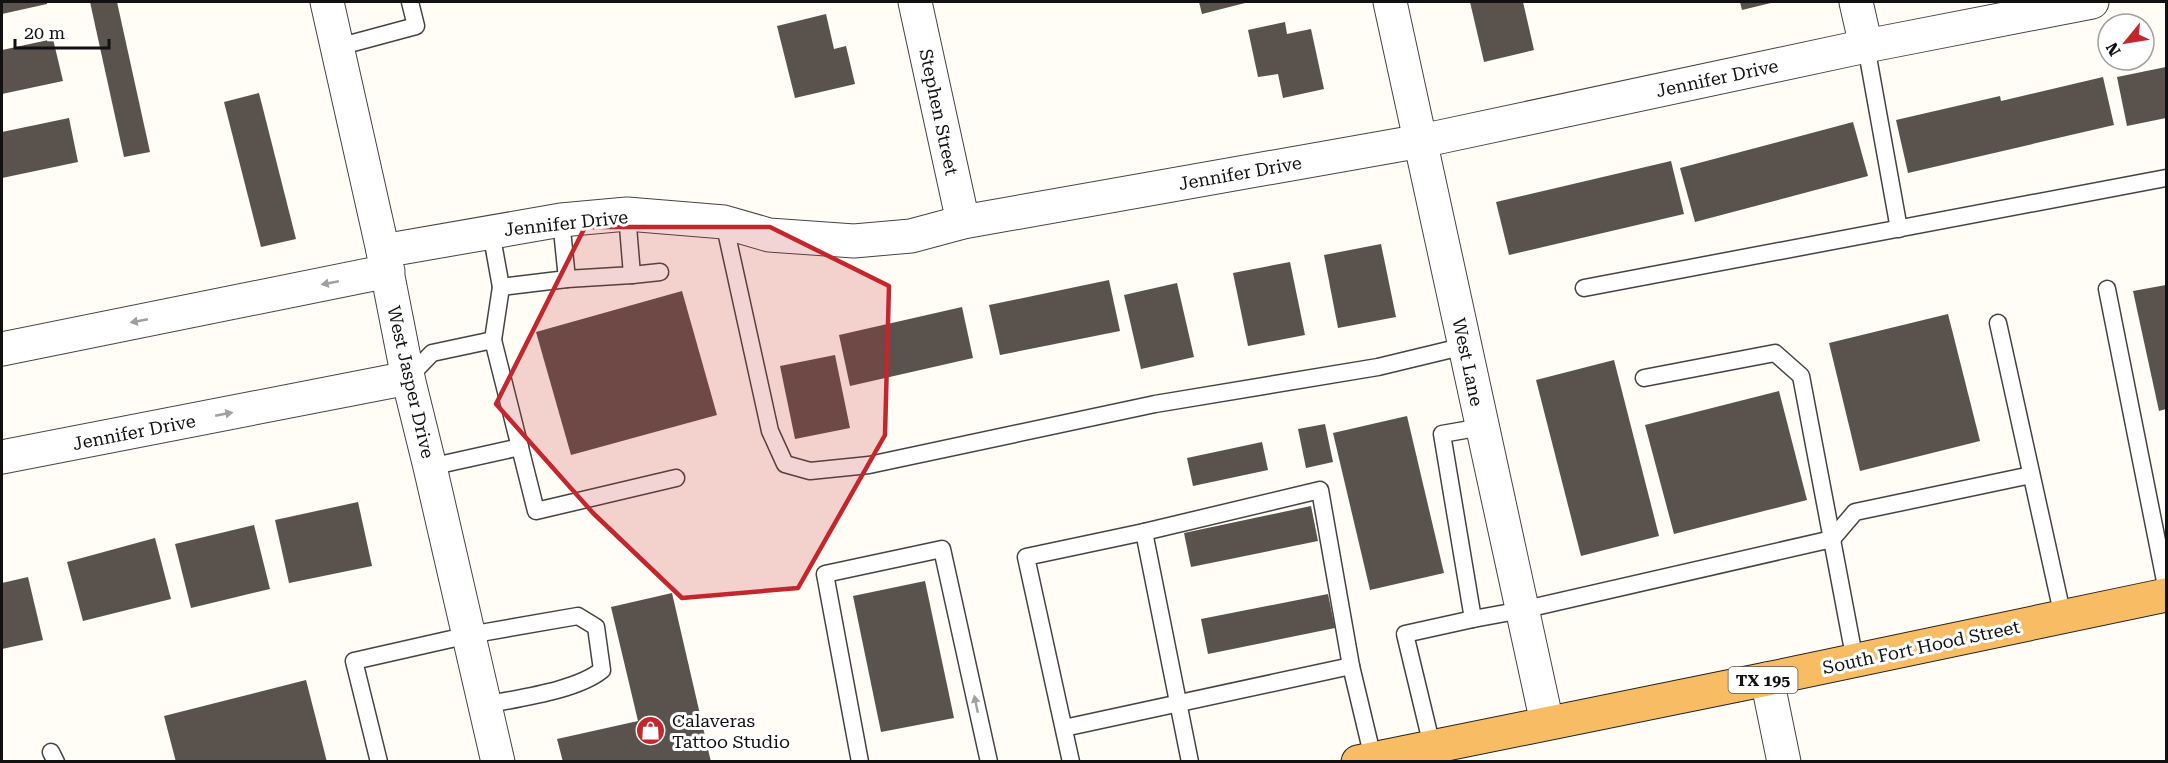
<svg xmlns="http://www.w3.org/2000/svg" width="2168" height="763" font-family="'Roboto Serif',serif">
<style>
.building{fill:#5a524d}
.lines{fill:none;stroke-linecap:round;stroke-linejoin:round}
.service-casing{stroke:#444;stroke-width:19}
.minor-casing{stroke:#444;stroke-width:35}
.tertiary-casing{stroke:#444;stroke-width:35}
.trunk-casing{stroke:#222;stroke-width:35}
.service{stroke:#fff;stroke-width:16}
.minor{stroke:#fff;stroke-width:33}
.tertiary{stroke:#fff;stroke-width:33}
.trunk{stroke:#f7bc64;stroke-width:33}
.oneway{fill:#a0a0a0}
.marked{fill:#c4262e;fill-opacity:0.2;stroke:#c4262e;stroke-width:4.5;stroke-linejoin:round}
.labels{text-anchor:middle;dominant-baseline:central;stroke-width:6;stroke-linejoin:round;paint-order:stroke}
.shield{fill:#fff;stroke:#585858;stroke-width:1.5}
.shield-label{font-size:16px;font-weight:bold;fill:#111}
.street-label{font-size:18px;fill:#111;stroke:#fff}
.poi-label{font-size:18px;fill:#111;stroke:#fff;text-anchor:start}
</style>
<rect width="100%" height="100%" fill="#fffdf5"/>
<g class="building">
<polygon points="2,2 47,2 47,4 2,14"/>
<polygon points="90,2 117,2 150,152 124,157"/>
<polygon points="1199,2 1249,2 1202,14"/>
<polygon points="1470,2 1523,2 1534,50 1484,62"/>
<polygon points="1740,2 1775,2 1742,10"/>
<polygon points="826,14 834,49 846,46 855,84 795,98 777,26"/>
<polygon points="1285,22 1287,34 1311,29 1324,89 1283,98 1278,74 1258,77 1248,30"/>
<polygon points="53,39 63,81 2,94 2,50"/>
<polygon points="2166,67 2166,118 2127,126 2117,77"/>
<polygon points="2103,77 2114,125 1908,173 1896,120 2000,96 2001,101"/>
<polygon points="259,93 296,239 261,247 224,102"/>
<polygon points="69,118 78,162 2,178 2,132"/>
<polygon points="1853,122 1868,176 1695,222 1680,168"/>
<polygon points="1671,161 1684,214 1509,255 1496,202"/>
<polygon points="1381,244 1396,317 1338,328 1324,255"/>
<polygon points="1290,262 1305,335 1248,346 1233,273"/>
<polygon points="1109,280 1120,331 1000,355 989,305"/>
<polygon points="1177,283 1194,357 1141,369 1124,295"/>
<polygon points="2166,285 2166,409 2159,411 2133,291"/>
<polygon points="682,291 717,415 571,455 536,332"/>
<polygon points="962,307 973,358 850,386 839,335"/>
<polygon points="1948,314 1980,441 1860,471 1829,343"/>
<polygon points="835,355 850,428 795,439 780,366"/>
<polygon points="1614,360 1659,536 1581,556 1536,380"/>
<polygon points="1779,391 1807,500 1674,534 1645,425"/>
<polygon points="1407,416 1444,573 1370,590 1333,433"/>
<polygon points="1325,424 1333,462 1306,468 1298,429"/>
<polygon points="1262,442 1268,470 1193,486 1187,458"/>
<polygon points="358,502 372,566 289,583 275,520"/>
<polygon points="1311,506 1318,541 1191,567 1184,533"/>
<polygon points="254,525 270,589 191,608 175,544"/>
<polygon points="155,538 171,599 83,621 67,562"/>
<polygon points="28,577 43,640 2,649 2,583"/>
<polygon points="925,581 954,718 881,732 853,596"/>
<polygon points="672,593 711,762 563,762 557,739 638,721 611,607"/>
<polygon points="1328,594 1335,628 1208,654 1201,619"/>
<polygon points="306,680 327,762 176,762 164,716"/>
</g>
<g class="lines">
<defs>
<g id="service">
<polyline points="1866,46 1899,229"/>
<polyline points="338,47 416,26 410,2"/>
<polyline points="724,222 770,431 785,464 810,471 869,465 1155,404 1378,367 1465,346"/>
<polyline points="491,232 501,287 493,340"/>
<polyline points="632,275 660,272"/>
<polyline points="567,279 632,275 627,214"/>
<polyline points="501,287 567,279 561,220"/>
<polyline points="1584,288 2166,178"/>
<polyline points="2107,289 2166,586"/>
<polyline points="1998,323 2063,617"/>
<polyline points="408,378 432,353 493,340 536,511 676,478"/>
<polyline points="1644,378 1775,353 1801,376 1855,661"/>
<polyline points="1482,427 1442,434 1473,619 1522,610 1832,539 1855,512 2031,475"/>
<polyline points="430,467 520,447"/>
<polyline points="1144,532 1320,490 1351,666"/>
<polyline points="1064,728 1351,666 1373,758"/>
<polyline points="1432,746 1405,634 1473,619"/>
<polyline points="51,752 56,762"/>
<path d="M379,762L354,661L469,635L578,616L596,627L602,670C576,691 518,698 485,705"/>
<polyline points="860,762 825,574 942,549 989,762"/>
<polyline points="1071,762 1026,557 1144,532 1190,762"/>
</g>
<g id="minor">
<polyline points="915,2 963,222"/>
<polyline points="1390,2 1547,723"/>
<polyline points="1856,2 1866,46"/>
<polyline points="383,251 561,220 627,214 724,222 769,235 854,241 911,236 963,222 1421,141 1866,46 2092,2"/>
<polyline points="2,349 388,271"/>
<polyline points="2,457 408,378"/>
<polyline points="1767,679 1784,762"/>
</g>
<polyline id="tertiary" points="327,2 383,251 408,378 430,467 498,762"/>
<polyline id="trunk" points="1358,762 1767,679 2166,595"/>
</defs>
<use href="#service" class="service-casing"/>
<use href="#minor" class="minor-casing"/>
<use href="#tertiary" class="tertiary-casing"/>
<use href="#trunk" class="trunk-casing"/>
<use href="#service" class="service"/>
<use href="#minor" class="minor"/>
<use href="#tertiary" class="tertiary"/>
<use href="#trunk" class="trunk"/>
</g>
<defs><path id="oneway-solid" d="M-6-.8H1V-3.2L6.5 0L1 3.2V.8H-6Z" transform="scale(1.5)"/></defs>
<g class="oneway">
<use href="#oneway-solid" transform="translate(330 283) rotate(169)"/>
<use href="#oneway-solid" transform="translate(139 321) rotate(169)"/>
<use href="#oneway-solid" transform="translate(224 414) rotate(-11)"/>
<use href="#oneway-solid" transform="translate(976 704) rotate(-102)"/>
</g>
<path class="marked" d="M585,227H770L889,286L885,435L798,588L682,598L593,513L496,404Z"/>
<defs>
<symbol id="shop-disc" viewBox="-11 -11 22 22"><circle r="9.5" fill="#c4262e" stroke="#fff"/><path d="M-5-2.5h2.3a2.7 3.5 0 0 1 5.4 0H5L5.5 6h-11ZM-1.5-2.5h3a1.5 2.3 0 0 0-3 0Z" fill="#fff"/></symbol>
</defs>
<g fill-rule="evenodd">
<use href="#shop-disc" x="634" y="714" width="33" height="33"/>
</g>
<g class="labels">
<rect class="shield" x="1728.5" y="667" width="69" height="26" rx="4.5"/>
<g class="shield-label">
<text x="1763" y="680">TX 195</text>
</g>
<g class="street-label">
<text transform="translate(1717 78) rotate(-12)">Jennifer Drive</text>
<text transform="translate(939 112) rotate(78)">Stephen Street</text>
<text transform="translate(1240 173) rotate(-10)">Jennifer Drive</text>
<text transform="translate(566 223) rotate(-6)">Jennifer Drive</text>
<text transform="translate(1468 362) rotate(78)">West Lane</text>
<text transform="translate(411 382) rotate(77)">West Jasper Drive</text>
<text transform="translate(134 432) rotate(-11)">Jennifer Drive</text>
<text transform="translate(1921 647) rotate(-12)">South Fort Hood Street</text>
</g>
<g class="poi-label">
<text x="672" y="720">Calaveras<tspan x="672" dy="21">Tattoo Studio</tspan></text>
</g>
</g>
<rect width="2168" height="763" fill="none" stroke="#111111" stroke-width="6"/>
<g transform="translate(2126 42) rotate(240)"><circle r="28" fill="#ffffff" stroke="#a0a0a0" stroke-width="1.5"/>
<path d="M0-4.5L10 22L0 15L-10 22Z" fill="#c4262e"/>
<text y="-9" font-size="16" font-weight="bold" text-anchor="middle" fill="#111111">N</text>
</g>
<path d="M15 39v9h94v-9" fill="none" stroke="#111111" stroke-width="3"/>
<text x="24" y="39" font-size="18" fill="#111111" stroke="#ffffff" stroke-width="4.5" paint-order="stroke">20 m</text>
</svg>
